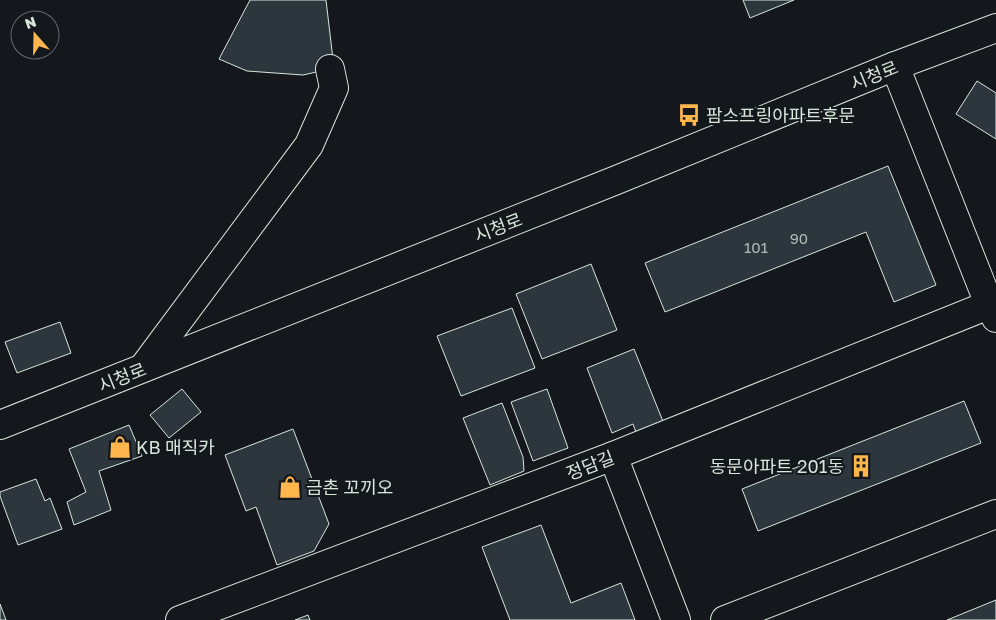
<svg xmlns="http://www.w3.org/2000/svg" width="996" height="620" font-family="'Golos Text','Noto Sans KR',sans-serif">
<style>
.building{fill:#2c363c;stroke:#d8e6dc}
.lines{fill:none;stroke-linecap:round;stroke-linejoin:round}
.minor-casing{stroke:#d8e6dc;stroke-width:30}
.minor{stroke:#14181c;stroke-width:28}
.labels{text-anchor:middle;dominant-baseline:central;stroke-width:4;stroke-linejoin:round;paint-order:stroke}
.number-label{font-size:15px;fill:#adbab4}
.street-label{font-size:18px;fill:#d8e6dc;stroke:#14181c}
.poi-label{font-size:18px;fill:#d8e6dc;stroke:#14181c;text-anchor:start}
</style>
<rect width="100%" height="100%" fill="#14181c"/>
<g class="building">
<polygon points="250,0 326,0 334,68 303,75 247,71 219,59"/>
<polygon points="743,0 794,0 750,18"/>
<polygon points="977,81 996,93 996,139 956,114"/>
<polygon points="888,166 936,285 894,302 866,232 665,312 645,263"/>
<polygon points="591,264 617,330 542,359 516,294"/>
<polygon points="512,308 535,368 461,396 437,336"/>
<polygon points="60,322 71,353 17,373 5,342"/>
<polygon points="634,349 664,424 637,435 633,424 612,433 587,368"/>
<polygon points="182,389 201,412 169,438 150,415"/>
<polygon points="547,389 568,448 533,461 511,402"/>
<polygon points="964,401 981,443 758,531 742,489"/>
<polygon points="502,403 523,457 524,471 490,485 463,418"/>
<polygon points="129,425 142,456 99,471 111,510 74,525 67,502 86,492 69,449"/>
<polygon points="293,429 329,524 314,551 277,565 256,507 246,511 225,455"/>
<polygon points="36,479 45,501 50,498 62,529 18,545 0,496 0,492"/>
<polygon points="541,525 571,603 621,583 635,620 510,620 482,547"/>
<polygon points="996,600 996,620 947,620"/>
<polygon points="0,604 6,620 0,620"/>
<polygon points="308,615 310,620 295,620"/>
</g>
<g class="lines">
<defs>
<g id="minor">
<polyline points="895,66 989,304 996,318"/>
<polyline points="143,368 309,145 334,88 330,69"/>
<polyline points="0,425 614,181 895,66 996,28"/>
<polyline points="613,456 676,620"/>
<polyline points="180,620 613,456 996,302"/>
<polyline points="725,620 996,514"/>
</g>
</defs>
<use href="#minor" class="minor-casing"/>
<use href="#minor" class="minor"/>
</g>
<defs>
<symbol id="bus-bare" viewBox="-9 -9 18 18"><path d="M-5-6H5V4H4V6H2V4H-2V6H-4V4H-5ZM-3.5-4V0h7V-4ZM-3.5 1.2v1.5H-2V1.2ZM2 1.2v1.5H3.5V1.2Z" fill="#ffb74d" stroke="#14181c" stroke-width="2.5" paint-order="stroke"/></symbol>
<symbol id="shop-bare" viewBox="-9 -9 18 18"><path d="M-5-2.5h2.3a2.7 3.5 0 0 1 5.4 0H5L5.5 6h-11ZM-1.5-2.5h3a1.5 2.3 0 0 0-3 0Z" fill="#ffb74d" stroke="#14181c" stroke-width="2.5" paint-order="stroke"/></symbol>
<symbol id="building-bare" viewBox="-9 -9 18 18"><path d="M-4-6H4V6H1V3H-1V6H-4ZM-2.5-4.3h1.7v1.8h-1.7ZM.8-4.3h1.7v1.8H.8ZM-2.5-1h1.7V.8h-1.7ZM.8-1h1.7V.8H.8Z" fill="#ffb74d" stroke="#14181c" stroke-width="2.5" paint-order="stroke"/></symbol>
</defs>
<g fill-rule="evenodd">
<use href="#bus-bare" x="673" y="99" width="32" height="32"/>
<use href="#shop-bare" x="104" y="431" width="32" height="32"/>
<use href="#building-bare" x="845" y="450" width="32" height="32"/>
<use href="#shop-bare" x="274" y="471" width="32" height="32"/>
</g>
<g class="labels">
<g class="number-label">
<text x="799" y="238">90</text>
<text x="756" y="247">101</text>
</g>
<g class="street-label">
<text transform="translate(874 75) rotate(-22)">시청로</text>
<text transform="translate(498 227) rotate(-21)">시청로</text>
<text transform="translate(122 377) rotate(-22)">시청로</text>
<text transform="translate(590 465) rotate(-21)">정담길</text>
</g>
<g class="poi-label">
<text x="706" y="115">팜스프링아파트후문</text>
<text x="136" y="447">KB 매직카</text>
<text x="844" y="466" text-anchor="end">동문아파트 201동</text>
<text x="306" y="487">금촌 꼬끼오</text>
</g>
</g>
<g transform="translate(35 35) rotate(340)"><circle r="24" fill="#14181c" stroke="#626a69"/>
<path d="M0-4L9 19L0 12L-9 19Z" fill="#ffb74d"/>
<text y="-8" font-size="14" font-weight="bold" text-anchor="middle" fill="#d8e6dc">N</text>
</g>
</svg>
